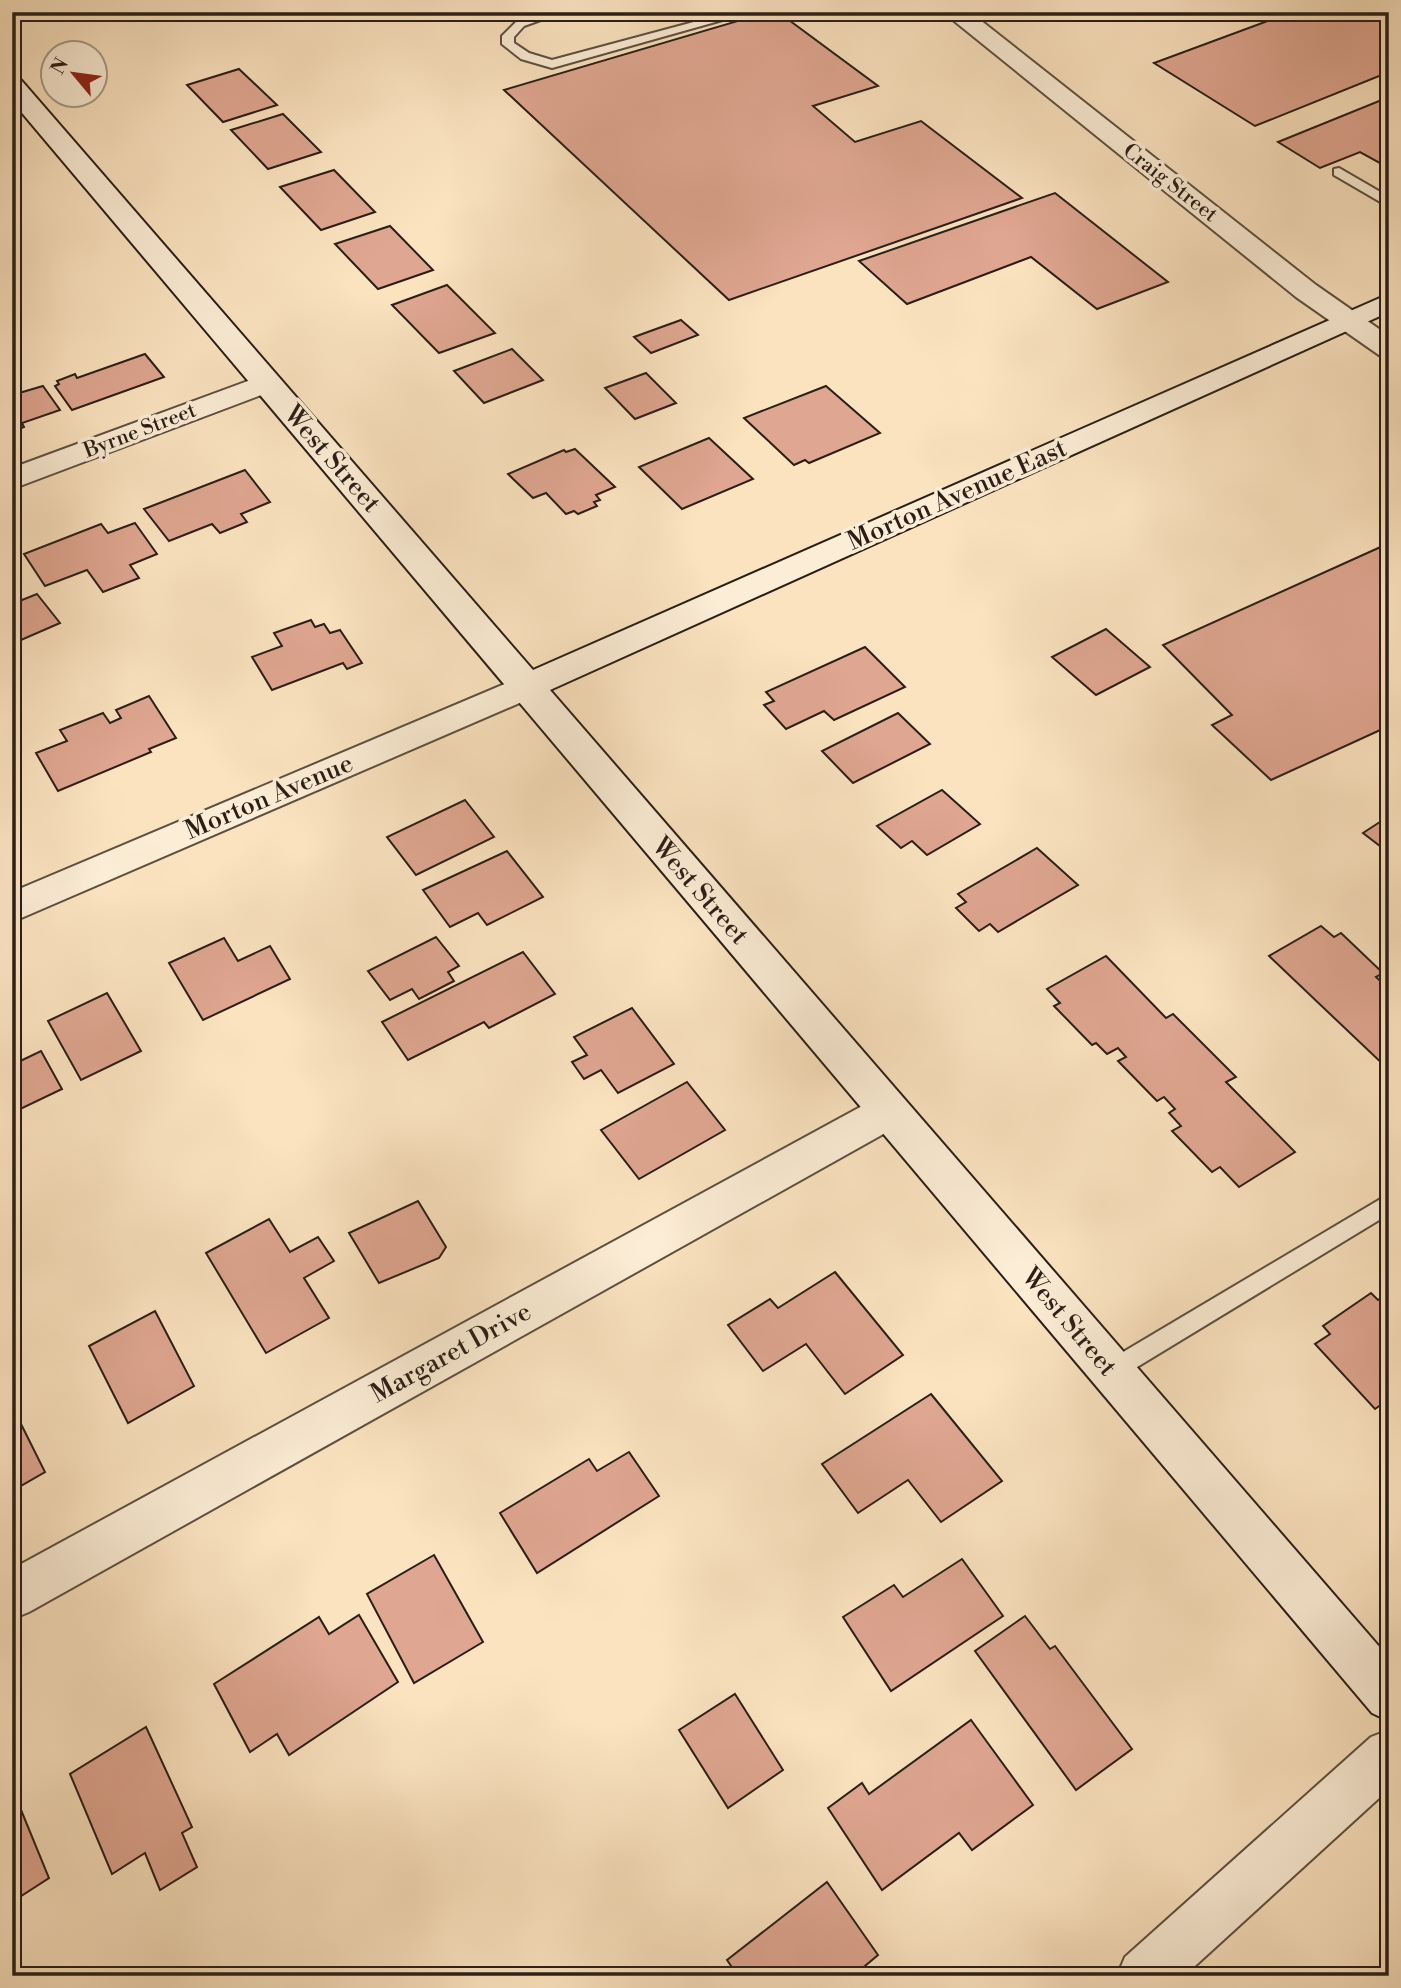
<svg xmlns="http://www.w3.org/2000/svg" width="1401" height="1988" font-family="'Libre Bodoni',serif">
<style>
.building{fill:#dfa691;stroke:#2a1e17;stroke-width:2}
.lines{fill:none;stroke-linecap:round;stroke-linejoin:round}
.lane-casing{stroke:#5e4f41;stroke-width:4}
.street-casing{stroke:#5e4f41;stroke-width:4}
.secondary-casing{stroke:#2a1e17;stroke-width:4}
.lane{fill:#fcedd6;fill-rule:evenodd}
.street{fill:#fcedd6;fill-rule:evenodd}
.secondary{fill:#fcedd6;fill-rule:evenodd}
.labels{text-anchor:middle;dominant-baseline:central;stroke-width:7;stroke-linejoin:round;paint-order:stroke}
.far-street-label{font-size:21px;fill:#2a1e17;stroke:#fcedd6}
.street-label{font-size:26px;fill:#2a1e17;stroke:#fcedd6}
</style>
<rect width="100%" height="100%" fill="#fbe3c0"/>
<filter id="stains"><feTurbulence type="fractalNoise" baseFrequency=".00286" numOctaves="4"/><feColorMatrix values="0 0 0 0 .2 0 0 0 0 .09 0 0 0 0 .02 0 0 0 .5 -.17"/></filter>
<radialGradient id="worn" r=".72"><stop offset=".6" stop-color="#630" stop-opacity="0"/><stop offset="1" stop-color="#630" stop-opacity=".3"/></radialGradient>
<g class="building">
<polygon points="768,12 778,12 878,86 813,106 855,142 921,121 1022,198 729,300 504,90"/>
<polygon points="1292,12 1389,12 1389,72 1255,126 1154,63"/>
<polygon points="239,69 277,105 223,122 187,85"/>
<polygon points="1389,97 1389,168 1360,152 1320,168 1278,142"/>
<polygon points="283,114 321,152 268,169 231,130"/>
<polygon points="334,170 375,212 321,230 280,187"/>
<polygon points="1055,193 1168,282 1097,309 1031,257 907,304 859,261"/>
<polygon points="390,226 433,270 378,289 335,244"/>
<polygon points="447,285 495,333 439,353 392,305"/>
<polygon points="681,320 698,335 651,353 634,337"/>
<polygon points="512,349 543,380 484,403 454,371"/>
<polygon points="145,354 164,377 72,410 55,386 59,384 57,381 75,374 77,378"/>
<polygon points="646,373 676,403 635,419 605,388"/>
<polygon points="43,386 60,410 22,423 24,427 12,432 12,391 16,389 19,393"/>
<polygon points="826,386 880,433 809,463 805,460 794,465 744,418"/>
<polygon points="709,438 753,479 682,509 639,467"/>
<polygon points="575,449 615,487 596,495 600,500 594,502 597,506 578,514 574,511 566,514 546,493 533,498 508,474 564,450 566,452"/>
<polygon points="245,470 270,502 241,514 247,522 220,533 212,524 169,541 144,509"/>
<polygon points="135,523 157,554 130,565 139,578 103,592 87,570 45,586 24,554 101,524 108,533"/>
<polygon points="1385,545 1389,548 1389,726 1271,780 1212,725 1232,715 1163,645"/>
<polygon points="37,594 60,623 21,640 12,628 12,604"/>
<polygon points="311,620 315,627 324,624 330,633 340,630 362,663 347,669 343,663 272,690 252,657 282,646 274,633"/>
<polygon points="1106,629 1150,667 1096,695 1052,657"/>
<polygon points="865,647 905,687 834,720 824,711 786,729 764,705 774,701 766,692"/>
<polygon points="149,696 176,738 149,749 151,752 58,791 36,753 67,741 60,730 103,713 110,723 121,718 116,710"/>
<polygon points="898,713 930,744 853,783 822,751"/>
<polygon points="942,790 980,824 927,855 912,841 901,848 877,826"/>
<polygon points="465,800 494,837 416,875 387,837"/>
<polygon points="1389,816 1389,853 1363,833"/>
<polygon points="1037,848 1078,885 998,932 990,924 979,931 956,908 966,902 958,894"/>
<polygon points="507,851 543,897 487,925 478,913 450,927 423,890"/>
<polygon points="1321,926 1334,937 1341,933 1383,973 1376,977 1389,989 1389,1070 1269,956"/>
<polygon points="436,937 459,966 448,972 454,981 419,999 412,989 390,1000 368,971"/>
<polygon points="224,938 238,961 270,946 290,979 203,1020 169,963"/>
<polygon points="523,952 555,994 489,1028 484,1022 408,1060 382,1022"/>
<polygon points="1106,956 1166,1018 1173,1014 1236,1077 1226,1082 1295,1152 1239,1187 1220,1167 1212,1172 1172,1131 1181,1126 1169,1113 1175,1109 1164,1097 1157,1101 1118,1061 1126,1057 1118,1048 1107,1054 1096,1043 1092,1045 1054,1006 1060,1003 1047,989"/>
<polygon points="107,993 141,1051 81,1080 48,1021"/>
<polygon points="632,1008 674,1064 618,1093 601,1070 584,1079 572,1062 587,1055 574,1037"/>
<polygon points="41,1051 62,1089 12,1113 12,1065"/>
<polygon points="687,1082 725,1130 639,1179 601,1130"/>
<polygon points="418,1201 446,1247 439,1258 379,1283 349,1233"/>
<polygon points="269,1219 290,1252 318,1237 334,1261 304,1278 329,1318 266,1353 206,1253"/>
<polygon points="835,1272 903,1355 845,1394 806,1344 763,1371 728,1325 770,1299 778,1308"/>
<polygon points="1389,1292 1389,1399 1375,1409 1315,1344 1330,1334 1323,1326 1371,1293 1378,1300"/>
<polygon points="155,1311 194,1386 128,1423 89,1346"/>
<polygon points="931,1394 1002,1481 941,1522 908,1480 858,1513 822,1464"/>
<polygon points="15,1412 45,1472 12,1491 12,1413"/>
<polygon points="629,1452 659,1496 537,1573 500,1513 589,1459 597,1471"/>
<polygon points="434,1555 483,1642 414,1683 367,1594"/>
<polygon points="962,1559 1003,1616 891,1691 843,1617 894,1585 903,1597"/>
<polygon points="359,1615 398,1682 289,1755 277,1734 250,1752 214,1684 319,1617 329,1634"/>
<polygon points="1025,1616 1050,1649 1055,1646 1132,1749 1076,1790 975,1651"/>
<polygon points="735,1694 783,1770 728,1808 679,1730"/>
<polygon points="971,1720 1033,1805 972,1850 959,1833 882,1890 828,1808 862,1783 869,1794"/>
<polygon points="146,1727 192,1827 182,1833 197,1867 160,1890 145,1853 112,1874 70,1774"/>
<polygon points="19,1805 49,1878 12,1902 12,1809"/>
<polygon points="827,1882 878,1955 853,1976 738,1976 727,1960"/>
</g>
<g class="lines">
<defs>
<g id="lane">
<polygon points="544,12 563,12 524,26 514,37 514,43 529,53 552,60 731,12 751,12 552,68 521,59 502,44 502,36 516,22"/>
<polygon points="1339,168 1389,197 1389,207 1334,175 1334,169"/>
<polygon points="1389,1194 1389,1214 1119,1378 1111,1381 1103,1378 1100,1371 1103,1364"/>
</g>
<g id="street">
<polygon points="943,12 970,12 1316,285 1389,336 1389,358 1379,355 1296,297"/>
<polygon points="267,374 277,377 282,383 277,389 12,489 12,468"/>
<polygon points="526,675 538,679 543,687 538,695 12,922 12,892"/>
<polygon points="889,1094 903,1099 909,1111 903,1123 29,1612 12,1619 12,1569 875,1099"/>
<polygon points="1389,1730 1389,1789 1184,1976 1117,1976 1125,1957 1371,1737"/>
</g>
<polygon id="secondary" points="12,78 21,80 533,670 1389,294 1389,312 550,690 1389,1658 1389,1721 1372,1713 12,101"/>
</defs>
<use href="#lane" class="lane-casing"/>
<use href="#street" class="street-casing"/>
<use href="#secondary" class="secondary-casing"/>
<use href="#lane" class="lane"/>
<use href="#street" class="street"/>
<use href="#secondary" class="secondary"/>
</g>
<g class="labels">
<g class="far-street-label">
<text transform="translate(1170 183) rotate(38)">Craig Street</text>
<text transform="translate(140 431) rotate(-21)">Byrne Street</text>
</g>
<g class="street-label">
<text transform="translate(332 459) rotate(49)">West Street</text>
<text transform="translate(957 495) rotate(-24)">Morton Avenue East</text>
<text transform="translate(269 797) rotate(-23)">Morton Avenue</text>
<text transform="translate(700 891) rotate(49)">West Street</text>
<text transform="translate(1069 1322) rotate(50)">West Street</text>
<text transform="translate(451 1353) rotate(-29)">Margaret Drive</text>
</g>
</g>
<rect width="1401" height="1988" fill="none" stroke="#fbe3c0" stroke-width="42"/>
<rect x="14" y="14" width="1373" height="1960" fill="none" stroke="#2a1e17" stroke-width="3.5"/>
<rect x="21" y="21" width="1359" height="1946" fill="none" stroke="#2a1e17" stroke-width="2"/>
<g transform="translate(74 74) rotate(299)"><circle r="33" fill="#fcedd6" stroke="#a89a8a" stroke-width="2"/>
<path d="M0-5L12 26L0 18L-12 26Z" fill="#8f2418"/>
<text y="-10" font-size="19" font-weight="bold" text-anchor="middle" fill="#2a1e17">N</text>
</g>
<rect width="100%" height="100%" filter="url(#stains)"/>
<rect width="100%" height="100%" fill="url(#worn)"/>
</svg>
